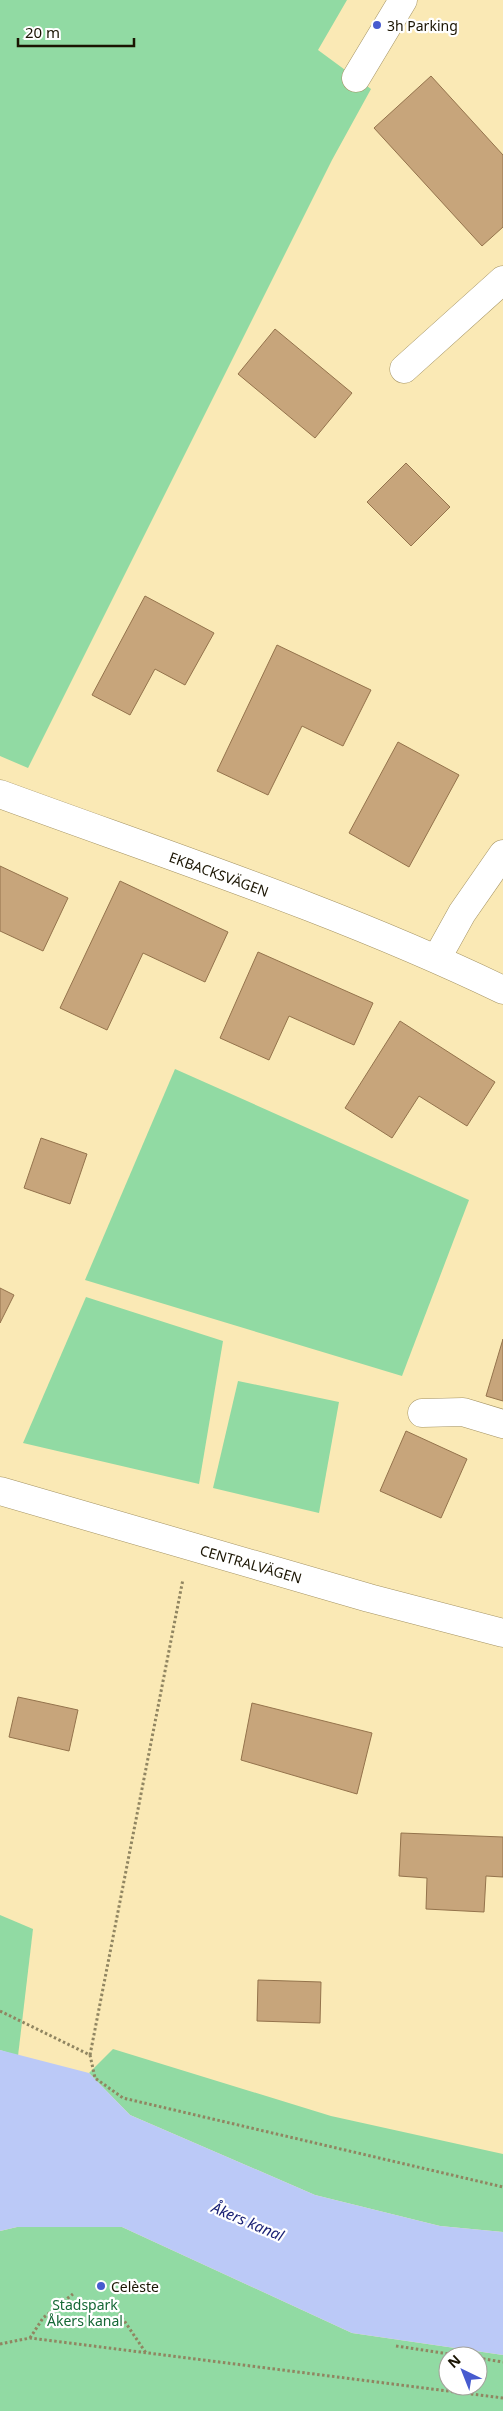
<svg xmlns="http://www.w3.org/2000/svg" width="503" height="2411" font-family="'Noto Sans',sans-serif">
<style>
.green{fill:#91daa3;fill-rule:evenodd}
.water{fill:#bbc9f7}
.building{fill:#c7a57b;stroke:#94734c}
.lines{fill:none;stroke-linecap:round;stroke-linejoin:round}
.minor-casing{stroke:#a49363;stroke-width:29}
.path{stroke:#908561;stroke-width:3;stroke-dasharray:2.5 2.5;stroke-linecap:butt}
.minor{stroke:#fff;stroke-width:28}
.poi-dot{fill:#475bcf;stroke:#fff;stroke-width:2}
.labels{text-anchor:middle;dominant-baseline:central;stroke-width:4.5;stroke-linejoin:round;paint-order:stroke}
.poi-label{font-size:14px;fill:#1a1402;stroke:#fff;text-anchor:start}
.street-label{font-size:14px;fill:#1a1402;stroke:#fff}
.park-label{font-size:14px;fill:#156836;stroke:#fff}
.water-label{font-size:15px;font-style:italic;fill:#1b2275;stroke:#fff}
</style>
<rect width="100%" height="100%" fill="#fae9b5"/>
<g class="green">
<polygon points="0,0 347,0 318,50 371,89 332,160 28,768 0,756"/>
<polygon points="175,1069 469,1200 402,1376 85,1280"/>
<polygon points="86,1297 223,1341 199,1484 23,1443"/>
<polygon points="238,1381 339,1402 319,1513 213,1488"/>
<polygon points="0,1915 33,1929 18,2056 0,2050"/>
<polygon points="113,2049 331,2116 503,2154 503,2232 440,2226 315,2195 130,2115 89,2073"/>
<path d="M17,2227H122L352,2333L503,2355V2411H0V2231ZM448,2356H478V2386H448Z"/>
</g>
<polygon class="water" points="0,2050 89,2073 130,2115 315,2195 440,2226 503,2232 503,2355 352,2333 122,2227 17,2227 0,2231"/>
<g class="building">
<polygon points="431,76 503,155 503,227 482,246 374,128"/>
<polygon points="275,329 352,393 315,438 238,374"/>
<polygon points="406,463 450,507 411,546 367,502"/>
<polygon points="145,596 214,633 185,685 155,669 130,715 92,695"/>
<polygon points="277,645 371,690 343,746 302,726 268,795 217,771"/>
<polygon points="398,742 459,775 409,867 349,833"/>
<polygon points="0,866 68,898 43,951 0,931"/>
<polygon points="120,881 228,932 205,982 143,953 107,1030 60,1008"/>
<polygon points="258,952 373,1003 354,1045 289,1016 269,1060 220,1038"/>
<polygon points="400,1021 495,1082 467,1126 419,1096 392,1138 345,1108"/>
<polygon points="41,1138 87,1154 70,1204 24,1188"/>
<polygon points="0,1288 14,1295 0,1323"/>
<polygon points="503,1339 503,1401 486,1396"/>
<polygon points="406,1431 467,1459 441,1518 380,1491"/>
<polygon points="18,1697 78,1710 69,1751 9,1737"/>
<polygon points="252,1703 372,1733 357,1794 241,1760"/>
<polygon points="401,1833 503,1837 503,1877 486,1876 484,1912 426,1909 427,1878 399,1876"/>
<polygon points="258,1980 321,1982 320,2023 257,2021"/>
</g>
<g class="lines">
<defs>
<g id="minor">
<polyline points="356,78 403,0"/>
<polyline points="404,369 503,280"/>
<path d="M0,794C169,856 341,912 503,990"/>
<polyline points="437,958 462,913 503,854"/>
<polyline points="422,1413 463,1412 503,1424"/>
<polyline points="0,1491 369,1598 503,1633"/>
</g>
</defs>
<use href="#minor" class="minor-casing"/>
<g class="path">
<polyline points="0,2011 90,2055 95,2078 123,2098 503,2187"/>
<polyline points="90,2055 183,1579"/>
<polyline points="119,2313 146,2353"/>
<polyline points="30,2338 43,2318 73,2294"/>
<polyline points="0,2344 30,2338 503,2398"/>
<polyline points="396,2346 463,2356"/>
<polyline points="478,2358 503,2362"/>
</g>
<use href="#minor" class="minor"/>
</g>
<g class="poi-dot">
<circle cx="377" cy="25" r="5"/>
<circle cx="101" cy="2286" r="5"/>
</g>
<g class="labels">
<g class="poi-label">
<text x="387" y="25">3h Parking</text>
<text x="111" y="2286">Celèste</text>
</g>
<g class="street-label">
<text transform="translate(219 874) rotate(20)">EKBACKSVÄGEN</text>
<text transform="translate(251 1564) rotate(16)">CENTRALVÄGEN</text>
</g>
<g class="park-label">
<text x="85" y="2304">Stadspark<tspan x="85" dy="16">Åkers kanal</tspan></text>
</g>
<g class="water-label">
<text transform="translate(248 2221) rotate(23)">Åkers kanal</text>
</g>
</g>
<g transform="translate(463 2371) rotate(317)"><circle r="24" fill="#ffffff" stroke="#a3a19a"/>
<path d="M0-4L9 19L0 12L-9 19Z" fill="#475bcf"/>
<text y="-8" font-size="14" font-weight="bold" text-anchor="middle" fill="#1a1402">N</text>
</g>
<path d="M18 38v8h116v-8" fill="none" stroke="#1a1402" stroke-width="2.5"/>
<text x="25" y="38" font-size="15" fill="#1a1402" stroke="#ffffff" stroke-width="4" paint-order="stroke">20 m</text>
</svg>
